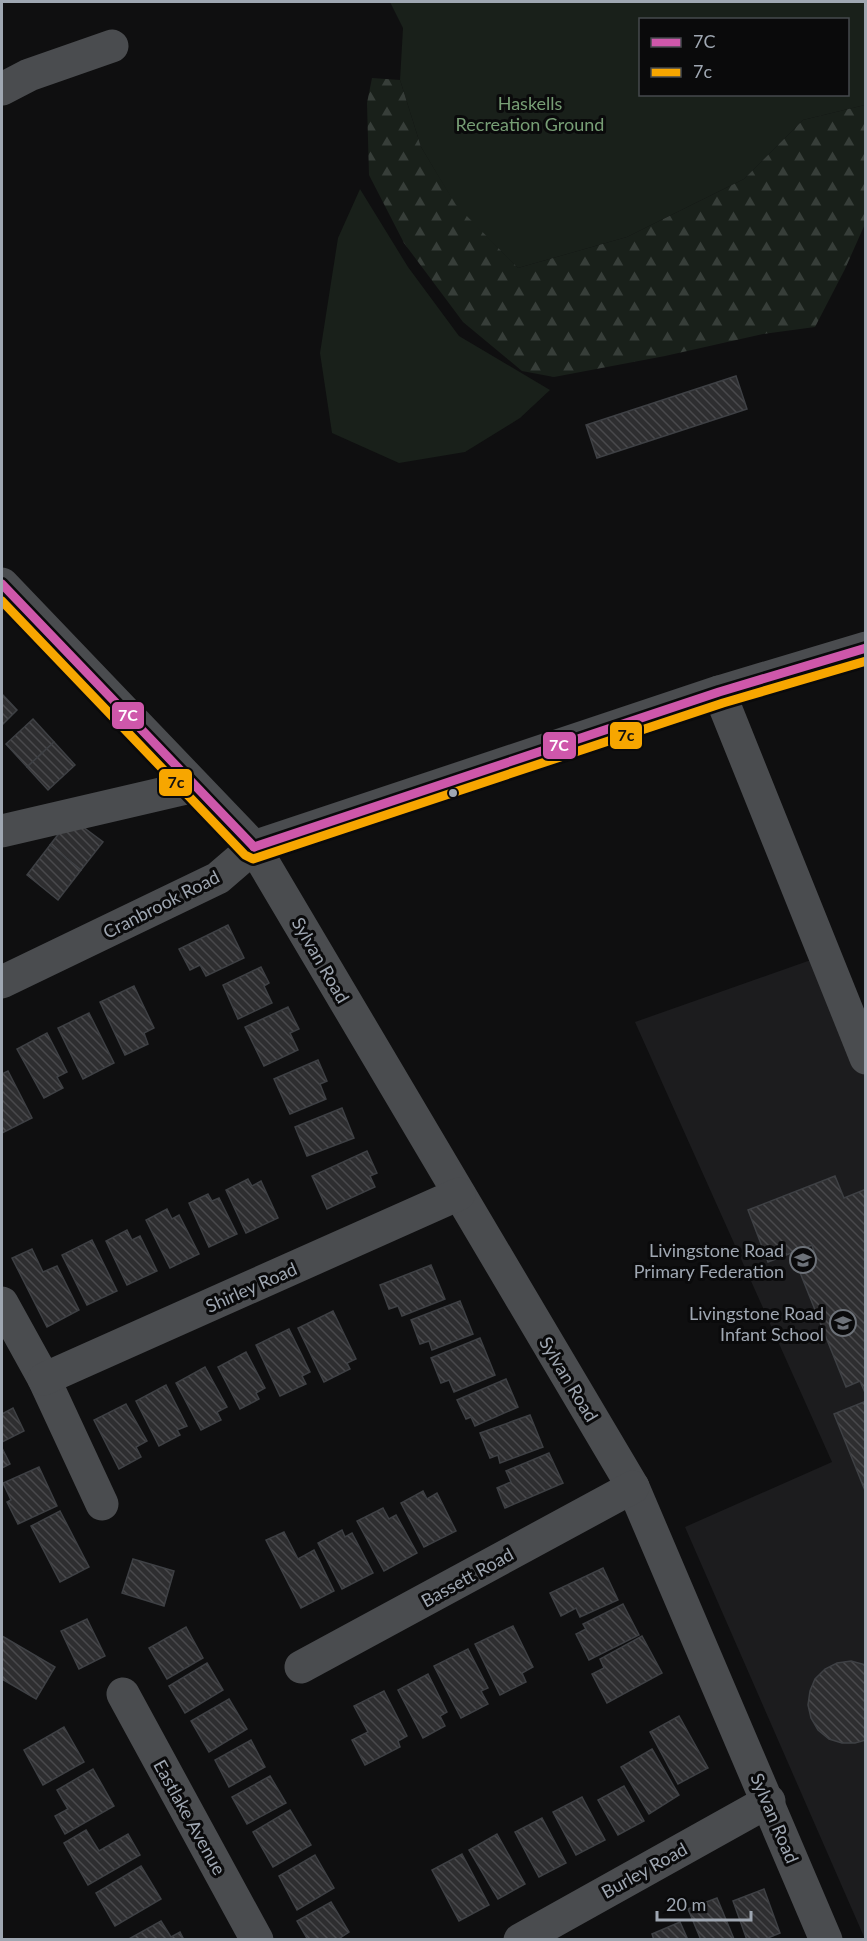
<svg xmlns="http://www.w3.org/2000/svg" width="867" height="1941" font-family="Lato,sans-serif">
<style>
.built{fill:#1c1c1e}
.green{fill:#19201a;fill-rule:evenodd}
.forest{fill:url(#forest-firs)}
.building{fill:url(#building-back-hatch);stroke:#3e4044;stroke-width:1.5}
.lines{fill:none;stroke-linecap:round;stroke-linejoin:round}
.minor{stroke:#4a4c4f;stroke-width:33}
.bus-1-casing{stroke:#0a0a0b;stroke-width:14}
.bus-2-casing{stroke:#0a0a0b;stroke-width:14}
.bus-1{stroke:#ce57aa;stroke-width:9}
.bus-2{stroke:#f7a600;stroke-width:9}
.bus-dot{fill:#9fa7b2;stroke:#0a0a0b;stroke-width:2}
.labels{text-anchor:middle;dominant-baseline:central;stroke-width:6;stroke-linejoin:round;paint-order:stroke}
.park-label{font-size:18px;fill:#779e75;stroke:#0a0a0b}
.street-label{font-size:18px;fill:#9fa7b2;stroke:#0a0a0b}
.poi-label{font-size:18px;fill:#9fa7b2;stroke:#0a0a0b;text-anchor:end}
.line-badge{stroke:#0a0a0b;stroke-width:2}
.badge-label{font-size:16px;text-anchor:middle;font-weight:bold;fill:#fff}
.pale-badge-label{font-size:16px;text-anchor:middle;font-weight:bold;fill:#111}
</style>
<defs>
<pattern id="forest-firs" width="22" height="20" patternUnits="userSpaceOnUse" patternTransform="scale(1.5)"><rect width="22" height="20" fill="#19201a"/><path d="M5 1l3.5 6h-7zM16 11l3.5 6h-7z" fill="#373e39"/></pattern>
<pattern id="building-back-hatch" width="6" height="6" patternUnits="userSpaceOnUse" patternTransform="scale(1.5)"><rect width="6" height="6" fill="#2e2e30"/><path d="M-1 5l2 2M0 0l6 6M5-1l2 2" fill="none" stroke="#49494c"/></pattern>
</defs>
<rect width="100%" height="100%" fill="#0f0f10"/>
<polygon class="built" points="825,955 865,1058 865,1939 685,1527 832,1462 635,1022"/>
<g class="green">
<path d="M390,2H865V105L803,120L744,179L627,237L518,268L456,206L421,147L400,80L403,28ZM640,20H848V94H640Z"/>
<polygon points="360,189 408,267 459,336 550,390 520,418 465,452 399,463 332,433 320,353 338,238"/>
</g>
<polygon class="forest" points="372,78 400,80 421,147 456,205 518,268 627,237 744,179 803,120 865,105 865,224 845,269 815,327 763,334 665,356 554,377 522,371 463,322 404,243 369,175 367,103"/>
<g class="building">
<polygon points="736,376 747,409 597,458 586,425"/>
<polygon points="2,694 17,710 2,725"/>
<polygon points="33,719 54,742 27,767 6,744"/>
<polygon points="54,742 75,765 48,790 27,767"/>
<polygon points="71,818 103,842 81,870 50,845"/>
<polygon points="50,845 81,870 58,900 27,875"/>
<polygon points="228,925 244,958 206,976 200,965 190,970 179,949"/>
<polygon points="261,967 269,983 264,986 272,1003 238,1019 223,985"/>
<polygon points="134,986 154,1028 144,1033 148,1044 125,1055 100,1002"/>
<polygon points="288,1007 299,1029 290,1033 298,1050 264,1066 245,1027"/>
<polygon points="89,1013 114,1063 83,1079 58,1028"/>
<polygon points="47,1033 67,1072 57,1077 63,1088 44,1098 17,1049"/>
<polygon points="318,1060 327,1081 320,1084 326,1099 290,1114 274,1079"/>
<polygon points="8,1071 32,1118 2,1133 2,1074"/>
<polygon points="342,1108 354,1138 307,1156 295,1127"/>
<polygon points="367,1151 377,1173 370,1176 375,1187 327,1209 312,1176"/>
<polygon points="835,1176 844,1198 866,1189 866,1395 860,1381 846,1387 797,1265 816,1258 812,1245 768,1262 748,1210"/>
<polygon points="248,1179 252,1186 261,1181 278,1218 246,1233 226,1190"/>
<polygon points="208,1194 212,1201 219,1198 237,1234 209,1247 189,1203"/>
<polygon points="167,1209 172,1219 179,1215 199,1254 170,1268 146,1220"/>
<polygon points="127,1230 132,1240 140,1236 157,1271 127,1285 106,1241"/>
<polygon points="92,1240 117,1291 87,1305 62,1255"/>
<polygon points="32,1249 43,1272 57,1266 79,1310 47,1327 12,1258"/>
<polygon points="431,1265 445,1299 402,1316 398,1306 389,1309 380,1285"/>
<polygon points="460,1301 473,1334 432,1350 429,1341 420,1344 411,1320"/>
<polygon points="333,1311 356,1359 347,1363 350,1369 324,1382 298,1328"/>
<polygon points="289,1329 310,1372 302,1376 306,1384 280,1396 256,1345"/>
<polygon points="480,1338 495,1375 454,1392 449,1380 441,1383 431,1358"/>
<polygon points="246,1352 265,1388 256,1393 259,1399 240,1409 218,1367"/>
<polygon points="205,1367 227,1407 217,1412 221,1420 201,1430 176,1383"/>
<polygon points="506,1379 518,1407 475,1426 471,1417 466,1419 457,1400"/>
<polygon points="166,1385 187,1426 177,1430 180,1435 159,1446 136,1401"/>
<polygon points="866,1401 866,1493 834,1414"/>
<polygon points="126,1404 147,1441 136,1447 141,1457 119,1469 94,1420"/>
<polygon points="13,1408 24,1431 2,1442 2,1414"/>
<polygon points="530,1415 543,1447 500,1463 498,1455 490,1458 480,1433"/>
<polygon points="2,1448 10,1464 2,1468"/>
<polygon points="549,1453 563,1483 505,1508 497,1488 511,1482 506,1471"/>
<polygon points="39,1467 57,1506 18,1524 7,1502 11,1500 3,1483"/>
<polygon points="423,1491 427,1499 437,1493 456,1531 424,1547 401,1503"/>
<polygon points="383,1508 389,1519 396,1515 417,1553 384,1571 357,1521"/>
<polygon points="60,1511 89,1567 60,1582 31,1526"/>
<polygon points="342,1530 345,1537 352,1533 373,1573 342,1589 318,1543"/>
<polygon points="284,1532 298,1559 314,1550 334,1591 301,1608 266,1540"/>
<polygon points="133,1559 174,1571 164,1606 122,1593"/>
<polygon points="603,1568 618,1600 580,1617 576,1608 561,1616 550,1593"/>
<polygon points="623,1604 639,1635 589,1660 576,1634 586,1629 583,1624"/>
<polygon points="87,1619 105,1656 79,1669 61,1631"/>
<polygon points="513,1626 533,1667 522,1673 526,1682 500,1695 475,1644"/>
<polygon points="186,1627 203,1658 167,1679 149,1648"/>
<polygon points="2,1636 55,1667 36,1699 2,1679"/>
<polygon points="642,1636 662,1673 607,1703 592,1674 604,1668 600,1659"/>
<polygon points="468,1649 488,1688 481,1691 488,1704 461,1718 434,1666"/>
<polygon points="851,1661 866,1665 866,1740 855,1743 842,1743 829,1739 818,1730 811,1718 808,1705 810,1691 815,1679 825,1669 837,1663"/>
<polygon points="207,1663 223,1690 185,1713 169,1686"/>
<polygon points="428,1674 447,1712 440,1716 445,1726 423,1738 398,1690"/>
<polygon points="384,1691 407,1736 398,1741 400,1747 365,1765 352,1740 368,1732 354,1706"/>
<polygon points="229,1699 247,1729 209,1752 191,1721"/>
<polygon points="679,1716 708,1768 678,1784 650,1732"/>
<polygon points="64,1727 84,1762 43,1785 24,1750"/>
<polygon points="251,1740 265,1767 229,1787 215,1760"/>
<polygon points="652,1749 679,1795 649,1814 621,1767"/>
<polygon points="93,1769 114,1806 65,1834 55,1816 68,1809 57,1790"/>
<polygon points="270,1776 286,1803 247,1824 232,1797"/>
<polygon points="624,1786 644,1821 618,1835 598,1800"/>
<polygon points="582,1797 605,1840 576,1855 553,1812"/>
<polygon points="290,1810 311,1845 273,1867 253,1832"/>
<polygon points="542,1818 566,1863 539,1877 515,1832"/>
<polygon points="86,1830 99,1851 128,1834 140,1855 88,1885 64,1843"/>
<polygon points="497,1834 525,1884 498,1899 469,1850"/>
<polygon points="462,1854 489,1905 459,1921 432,1870"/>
<polygon points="315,1855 334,1888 297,1910 279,1876"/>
<polygon points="141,1866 161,1899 115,1926 96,1893"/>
<polygon points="764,1889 780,1933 763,1940 747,1940 733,1901"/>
<polygon points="717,1898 734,1939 701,1940 688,1909"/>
<polygon points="331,1902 349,1932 337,1940 308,1940 297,1921"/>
<polygon points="161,1921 171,1937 180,1932 184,1940 127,1940"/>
<polygon points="680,1922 688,1940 654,1940 652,1934"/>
</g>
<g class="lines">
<g class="minor">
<polyline points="2,89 29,75 112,46"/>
<polyline points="2,584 254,847 633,1487 826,1940"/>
<polyline points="719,692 866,1058"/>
<polyline points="2,831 195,786"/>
<polyline points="2,982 218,878 254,847 719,692 866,648"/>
<polyline points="2,1303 44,1379 102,1504"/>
<polyline points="44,1379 459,1194"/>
<polyline points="301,1667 633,1487"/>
<polyline points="123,1694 257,1940"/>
<polyline points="520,1940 769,1801"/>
</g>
<defs>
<g id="bus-1">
<polyline points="2,584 254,847"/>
<polyline points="254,847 719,692 866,648"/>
</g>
<polyline id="bus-2" points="2,601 245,855 253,859 723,703 866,661"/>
</defs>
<use href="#bus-1" class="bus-1-casing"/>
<use href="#bus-2" class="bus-2-casing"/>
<use href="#bus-1" class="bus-1"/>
<use href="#bus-2" class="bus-2"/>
</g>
<defs>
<symbol id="school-ring" viewBox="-11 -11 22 22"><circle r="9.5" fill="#0a0a0b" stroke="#6d7279" stroke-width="1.5"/><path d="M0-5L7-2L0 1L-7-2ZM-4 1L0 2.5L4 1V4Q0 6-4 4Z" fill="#6d7279"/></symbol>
</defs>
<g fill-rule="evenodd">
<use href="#school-ring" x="788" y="1245" width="30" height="30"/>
<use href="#school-ring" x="828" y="1308" width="30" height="30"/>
</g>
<circle class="bus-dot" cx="453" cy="793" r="5"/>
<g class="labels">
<g class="park-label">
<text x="530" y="103">Haskells<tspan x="530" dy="21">Recreation Ground</tspan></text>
</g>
<g class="street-label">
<text transform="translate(161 904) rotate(-27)">Cranbrook Road</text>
<text transform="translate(321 960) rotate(60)">Sylvan Road</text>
<text transform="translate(251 1287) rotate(-24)">Shirley Road</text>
<text transform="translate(569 1379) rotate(59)">Sylvan Road</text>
<text transform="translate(467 1577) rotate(-29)">Bassett Road</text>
<text transform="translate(190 1817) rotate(61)">Eastlake Avenue</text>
<text transform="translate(775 1818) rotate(67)">Sylvan Road</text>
<text transform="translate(644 1870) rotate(-29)">Burley Road</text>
</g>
<g class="poi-label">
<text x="784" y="1250">Livingstone Road<tspan x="784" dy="21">Primary Federation</tspan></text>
<text x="824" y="1313">Livingstone Road<tspan x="824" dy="21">Infant School</tspan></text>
</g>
</g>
<g class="line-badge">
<rect x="111" y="701" width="34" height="29" rx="6" fill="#ce57aa"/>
<rect x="609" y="721" width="34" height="29" rx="6" fill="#f7a600"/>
<rect x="542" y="731" width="35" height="29" rx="6" fill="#ce57aa"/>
<rect x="158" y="768" width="35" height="29" rx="6" fill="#f7a600"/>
</g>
<g class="badge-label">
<text x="128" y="721">7C</text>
<text x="559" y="751">7C</text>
</g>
<g class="pale-badge-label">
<text x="626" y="741">7c</text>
<text x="176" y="788">7c</text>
</g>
<rect width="867" height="1941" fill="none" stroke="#9fa7b2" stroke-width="6"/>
<rect x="639" y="18" width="210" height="78" fill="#0a0a0b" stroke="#46494e" stroke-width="1.5"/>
<rect x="651" y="38" width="30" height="9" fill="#ce57aa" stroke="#46494e" stroke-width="1.5"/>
<text x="693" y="48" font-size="18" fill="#9fa7b2">7C</text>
<rect x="651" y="68" width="30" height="9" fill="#f7a600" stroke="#46494e" stroke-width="1.5"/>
<text x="693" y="78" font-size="18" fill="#9fa7b2">7c</text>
<path d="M657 1911v9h94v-9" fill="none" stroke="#9fa7b2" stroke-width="3"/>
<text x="666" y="1911" font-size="18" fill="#9fa7b2" stroke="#0a0a0b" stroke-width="4.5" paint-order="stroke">20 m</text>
</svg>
